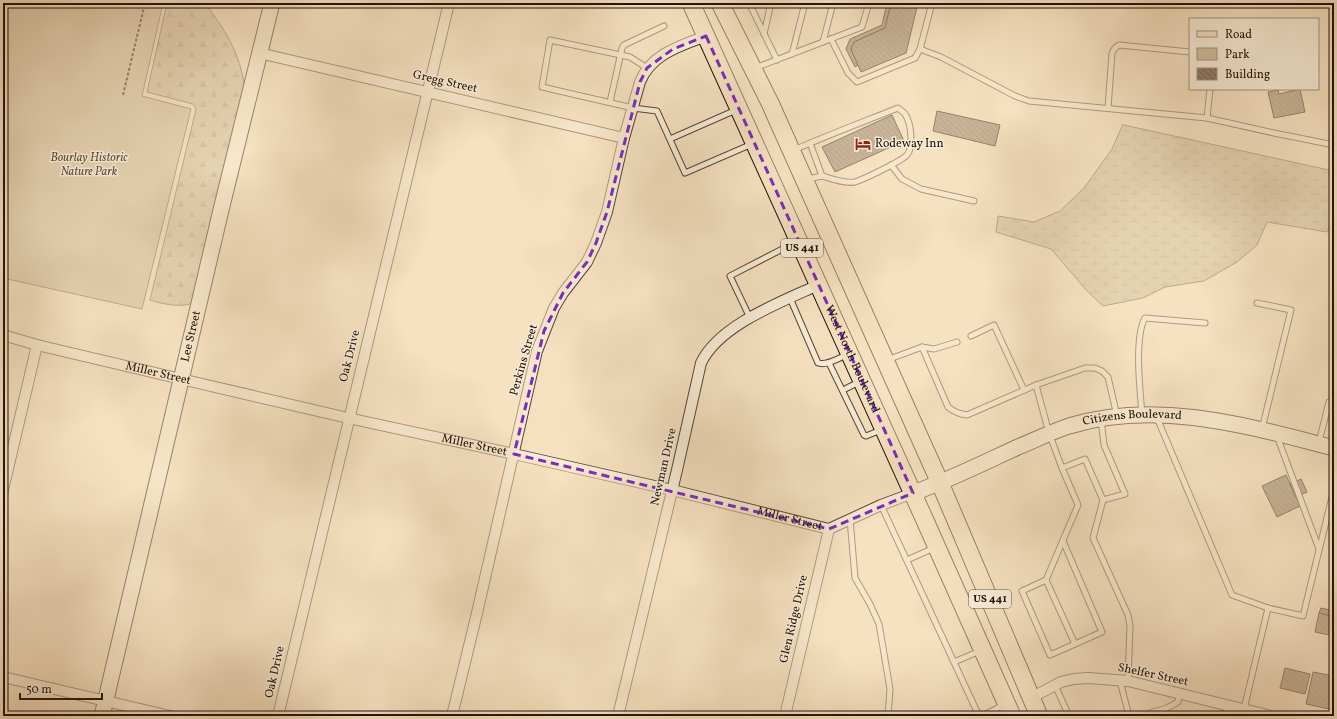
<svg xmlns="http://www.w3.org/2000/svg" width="1337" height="719" font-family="Vollkorn,serif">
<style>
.forest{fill:url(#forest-firs);stroke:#7a6856}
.wetland{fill:url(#wetland-marsh);stroke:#7a6856}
.park{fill:#d1bea1;stroke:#7a6856}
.building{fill:url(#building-back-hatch);stroke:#22110a}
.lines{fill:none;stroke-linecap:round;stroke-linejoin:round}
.lane-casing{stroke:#574538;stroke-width:7}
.street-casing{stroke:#574538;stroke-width:12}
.secondary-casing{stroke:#22110a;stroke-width:17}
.primary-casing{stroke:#22110a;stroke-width:19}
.path{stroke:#22110a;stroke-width:2;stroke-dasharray:3 2;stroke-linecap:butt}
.lane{stroke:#f8ecd6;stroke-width:5}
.street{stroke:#f8ecd6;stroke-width:10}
.secondary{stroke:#f8ecd6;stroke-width:15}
.primary{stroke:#f5e1c0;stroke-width:17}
.marked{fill:none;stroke:#7b2cbf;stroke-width:3;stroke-dasharray:8 5;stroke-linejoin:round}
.labels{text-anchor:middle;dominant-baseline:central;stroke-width:3;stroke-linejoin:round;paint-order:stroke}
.shield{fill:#f8ecd6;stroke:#625347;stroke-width:1}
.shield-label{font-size:11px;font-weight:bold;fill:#22110a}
.street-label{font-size:12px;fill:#22110a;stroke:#f8ecd6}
.poi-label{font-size:12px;fill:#22110a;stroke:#f8ecd6;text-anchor:start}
.park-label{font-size:12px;font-style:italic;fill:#5f4e3f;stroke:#f8ecd6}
</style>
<defs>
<pattern id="forest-firs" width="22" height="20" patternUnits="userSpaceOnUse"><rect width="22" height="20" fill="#d1bea1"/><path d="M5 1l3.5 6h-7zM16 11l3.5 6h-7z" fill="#b3a289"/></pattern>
<pattern id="wetland-marsh" width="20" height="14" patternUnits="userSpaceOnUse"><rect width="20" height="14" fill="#d1bea1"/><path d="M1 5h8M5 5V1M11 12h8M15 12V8" fill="none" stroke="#b3a289"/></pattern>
<pattern id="building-back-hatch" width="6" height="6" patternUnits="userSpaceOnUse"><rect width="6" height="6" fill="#907d69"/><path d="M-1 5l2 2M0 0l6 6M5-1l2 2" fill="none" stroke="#756555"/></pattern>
</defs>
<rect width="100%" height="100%" fill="#f5e1c0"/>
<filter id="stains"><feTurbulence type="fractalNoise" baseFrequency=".005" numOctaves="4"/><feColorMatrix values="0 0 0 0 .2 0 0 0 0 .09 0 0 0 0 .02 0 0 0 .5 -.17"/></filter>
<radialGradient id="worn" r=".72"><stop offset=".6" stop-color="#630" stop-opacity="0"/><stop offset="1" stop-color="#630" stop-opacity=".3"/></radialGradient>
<path class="forest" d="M167,3H205C227,33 239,51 245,88L193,303C181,308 162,304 150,300L196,109L193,104L147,92Z"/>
<polygon class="wetland" points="1123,124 1124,125 1329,170 1334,176 1334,217 1327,232 1267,222 1257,245 1237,262 1204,281 1165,287 1143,298 1103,306 1087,291 1051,249 996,232 998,216 1034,222 1060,211 1084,188 1112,149"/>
<polygon class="park" points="3,3 163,3 142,96 191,109 142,309 3,278"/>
<g class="building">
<polygon points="887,3 891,3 885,28 854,42 851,49 858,65 855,67 846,49 850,39 882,25"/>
<polygon points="891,3 918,3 906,53 861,72 851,49 854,42 885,28"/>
<polygon points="1300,89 1305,112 1274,118 1268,92 1278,90 1279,94"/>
<polygon points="937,111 1000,125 995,146 933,131"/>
<polygon points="892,115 904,141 835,172 822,147"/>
<polygon points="1286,475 1300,506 1277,517 1262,486"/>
<polygon points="1301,479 1307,492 1296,497 1290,484"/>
<polygon points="1321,608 1334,611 1334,617 1319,613"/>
<polygon points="1319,613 1334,617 1334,636 1315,632"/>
<polygon points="1285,668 1310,674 1305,694 1280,688"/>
<polygon points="1313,672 1334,676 1334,693 1333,693 1329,709 1306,704"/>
</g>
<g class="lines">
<defs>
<g id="lane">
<polyline points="749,3 777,60"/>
<polyline points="764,34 771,3"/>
<polyline points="831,39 848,73 857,82 915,58 920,49 932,3"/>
<polyline points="823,42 833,3"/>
<polyline points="920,49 941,57 1015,96 1029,101 1207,118 1274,133 1334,145"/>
<polyline points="792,54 805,3"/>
<polyline points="647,68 630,57 550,40 542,87 633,108 657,111 685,173 752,144"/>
<polyline points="755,68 862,27 869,3"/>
<polyline points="610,102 622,48 624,45 664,26"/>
<polyline points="1108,108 1112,53 1115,48 1119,45 1190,52"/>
<polyline points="1207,118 1210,89"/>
<polyline points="670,139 736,110"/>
<path d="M794,150C828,135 863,122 898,108C900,110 904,112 905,114C911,123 914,147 907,155C900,162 864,179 855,182C845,184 832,179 822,176L810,143"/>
<polyline points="891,165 902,179 921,189 974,201"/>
<polyline points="808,179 822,176"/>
<path d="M790,298L818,363C827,366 838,358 847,355"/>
<polyline points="1257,303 1291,310 1262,429"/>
<polyline points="750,318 730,276 796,242"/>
<polyline points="971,336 994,325 1024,390"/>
<polyline points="922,347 934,349 957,342"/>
<path d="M887,360L922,347L948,407C954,412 959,414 967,415L1036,385L1049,433L1062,468L1085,459L1103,500L1125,494L1104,445L1101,420"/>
<polyline points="829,363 864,435 866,436 881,430"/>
<polyline points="1036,385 1085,368 1095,368 1102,371 1108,377 1117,416"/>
<polyline points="843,390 859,382"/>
<path d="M1142,414C1140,391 1134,337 1145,318L1205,323"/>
<polyline points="1157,418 1232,595 1268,608"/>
<polyline points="1277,436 1319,549"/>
<polyline points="1319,442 1329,402 1334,403"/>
<polyline points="1103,500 1093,538 1128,615 1130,626 1128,681"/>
<polyline points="881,505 979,716"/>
<polyline points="850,519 855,578 870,604 879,624 890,689 888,716"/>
<polyline points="1063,541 1102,632 1075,644"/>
<polyline points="907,560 934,548"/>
<polyline points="1046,580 1022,591 1050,655 1075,644 1046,580 1078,505 1062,468"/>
<polyline points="954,662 980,651"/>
<polyline points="1120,681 1129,716"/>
<polyline points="1055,685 1069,716"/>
<polyline points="1244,709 1268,608 1303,616 1334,489"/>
<polyline points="982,716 1004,705"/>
<polyline points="1139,716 1167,708 1178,702 1179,694"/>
<polyline points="1225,716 1228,705"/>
</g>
<g id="street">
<polyline points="259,53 624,138"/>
<path id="s1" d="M3,335L37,345L181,379L348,418L514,454L672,490L829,529L881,505L913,493"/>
<polyline points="3,490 37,345"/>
<polyline points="3,677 170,716"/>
<polyline points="1031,698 1061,682 1074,679 1088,678 1128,681 1271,716"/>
<polyline points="278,716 449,3"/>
<path d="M452,716L477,613L537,351L554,308L563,293L587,262L596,243L607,212L624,138L640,82C651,54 680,46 706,36"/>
<path d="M618,716L677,470L701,363C719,325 781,302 818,285"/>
<polyline points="785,716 829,529"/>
</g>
<g id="secondary">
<path id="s2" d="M913,493C949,480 983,463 1018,447C1035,440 1051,432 1069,426C1157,399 1248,426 1334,448"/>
<path id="s3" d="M102,716L221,210L272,3"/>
</g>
<g id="primary">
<path id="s4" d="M691,3L923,516L1012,716"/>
<polyline points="720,3 770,103 940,483 1039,716"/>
</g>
</defs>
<use href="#lane" class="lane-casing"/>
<use href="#street" class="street-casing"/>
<use href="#secondary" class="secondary-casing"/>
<use href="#primary" class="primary-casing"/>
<polyline class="path" points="123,95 145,3"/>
<use href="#lane" class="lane"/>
<use href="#street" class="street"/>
<use href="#secondary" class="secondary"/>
<use href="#primary" class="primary"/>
</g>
<path d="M0 0H1337V719H0ZM706,36L913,493L829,529L514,454L544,331L563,293L587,262L596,243L607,212L640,82L647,68L673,49Z" fill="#f5e1c0" fill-opacity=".55" fill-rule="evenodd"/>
<path class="marked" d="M706,36L913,493L829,529L514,454L544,331L563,293L587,262L596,243L607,212L640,82L647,68L673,49Z"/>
<defs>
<symbol id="hotel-bare" viewBox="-9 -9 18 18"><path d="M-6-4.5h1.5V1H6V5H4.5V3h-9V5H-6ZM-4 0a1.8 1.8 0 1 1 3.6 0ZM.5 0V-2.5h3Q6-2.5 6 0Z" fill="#8f2418" stroke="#f8ecd6" stroke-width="2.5" paint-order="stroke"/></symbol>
</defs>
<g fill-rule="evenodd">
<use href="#hotel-bare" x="852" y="133" width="22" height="22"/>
</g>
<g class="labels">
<g class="shield">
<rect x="781" y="239" width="42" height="18" rx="3"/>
<rect x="969" y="590" width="42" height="18" rx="3"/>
</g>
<g class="shield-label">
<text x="802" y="248">US 441</text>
<text x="990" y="599">US 441</text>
</g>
<g class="street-label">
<text transform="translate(445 82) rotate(13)">Gregg Street</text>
<text stroke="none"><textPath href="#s3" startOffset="390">Lee Street</textPath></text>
<text transform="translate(350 356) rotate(-76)">Oak Drive</text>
<text stroke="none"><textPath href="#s4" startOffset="391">West North Boulevard</textPath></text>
<text transform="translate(524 360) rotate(-74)">Perkins Street</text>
<text stroke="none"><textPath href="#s1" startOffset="160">Miller Street</textPath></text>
<text stroke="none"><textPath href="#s2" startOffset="234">Citizens Boulevard</textPath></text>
<text stroke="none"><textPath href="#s1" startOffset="484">Miller Street</textPath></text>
<text transform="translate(664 467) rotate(-77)">Newman Drive</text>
<text stroke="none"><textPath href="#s1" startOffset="808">Miller Street</textPath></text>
<text transform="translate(794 619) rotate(-77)">Glen Ridge Drive</text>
<text transform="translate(275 672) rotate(-77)">Oak Drive</text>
<text transform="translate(1153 675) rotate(12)">Shelfer Street</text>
</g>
<g class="poi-label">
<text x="875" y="144">Rodeway Inn</text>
</g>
<g class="park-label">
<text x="89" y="158">Bourlay Historic<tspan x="89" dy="14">Nature Park</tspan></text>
</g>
</g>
<rect width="1337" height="719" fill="none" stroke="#f5e1c0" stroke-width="16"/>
<rect x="4" y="4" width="1329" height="711" fill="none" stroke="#22110a" stroke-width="2"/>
<rect x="8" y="8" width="1321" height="703" fill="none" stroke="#22110a"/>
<rect x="1189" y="18" width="130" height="72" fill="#f8ecd6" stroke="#a29484"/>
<rect x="1197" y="31" width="20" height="6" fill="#f5e1c0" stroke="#a29484"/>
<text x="1225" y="38" font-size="12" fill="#22110a">Road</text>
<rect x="1197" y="48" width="20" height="12" fill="#d1bea1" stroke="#a29484"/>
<text x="1225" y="58" font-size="12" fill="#22110a">Park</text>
<rect x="1197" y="68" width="20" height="12" fill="url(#building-back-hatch)" stroke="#a29484"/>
<text x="1225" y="78" font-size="12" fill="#22110a">Building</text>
<path d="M20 693v6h82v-6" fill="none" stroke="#22110a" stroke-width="2"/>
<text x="26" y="693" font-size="12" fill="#22110a" stroke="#f8ecd6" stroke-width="3" paint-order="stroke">50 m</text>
<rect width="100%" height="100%" filter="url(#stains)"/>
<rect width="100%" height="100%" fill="url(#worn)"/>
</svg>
